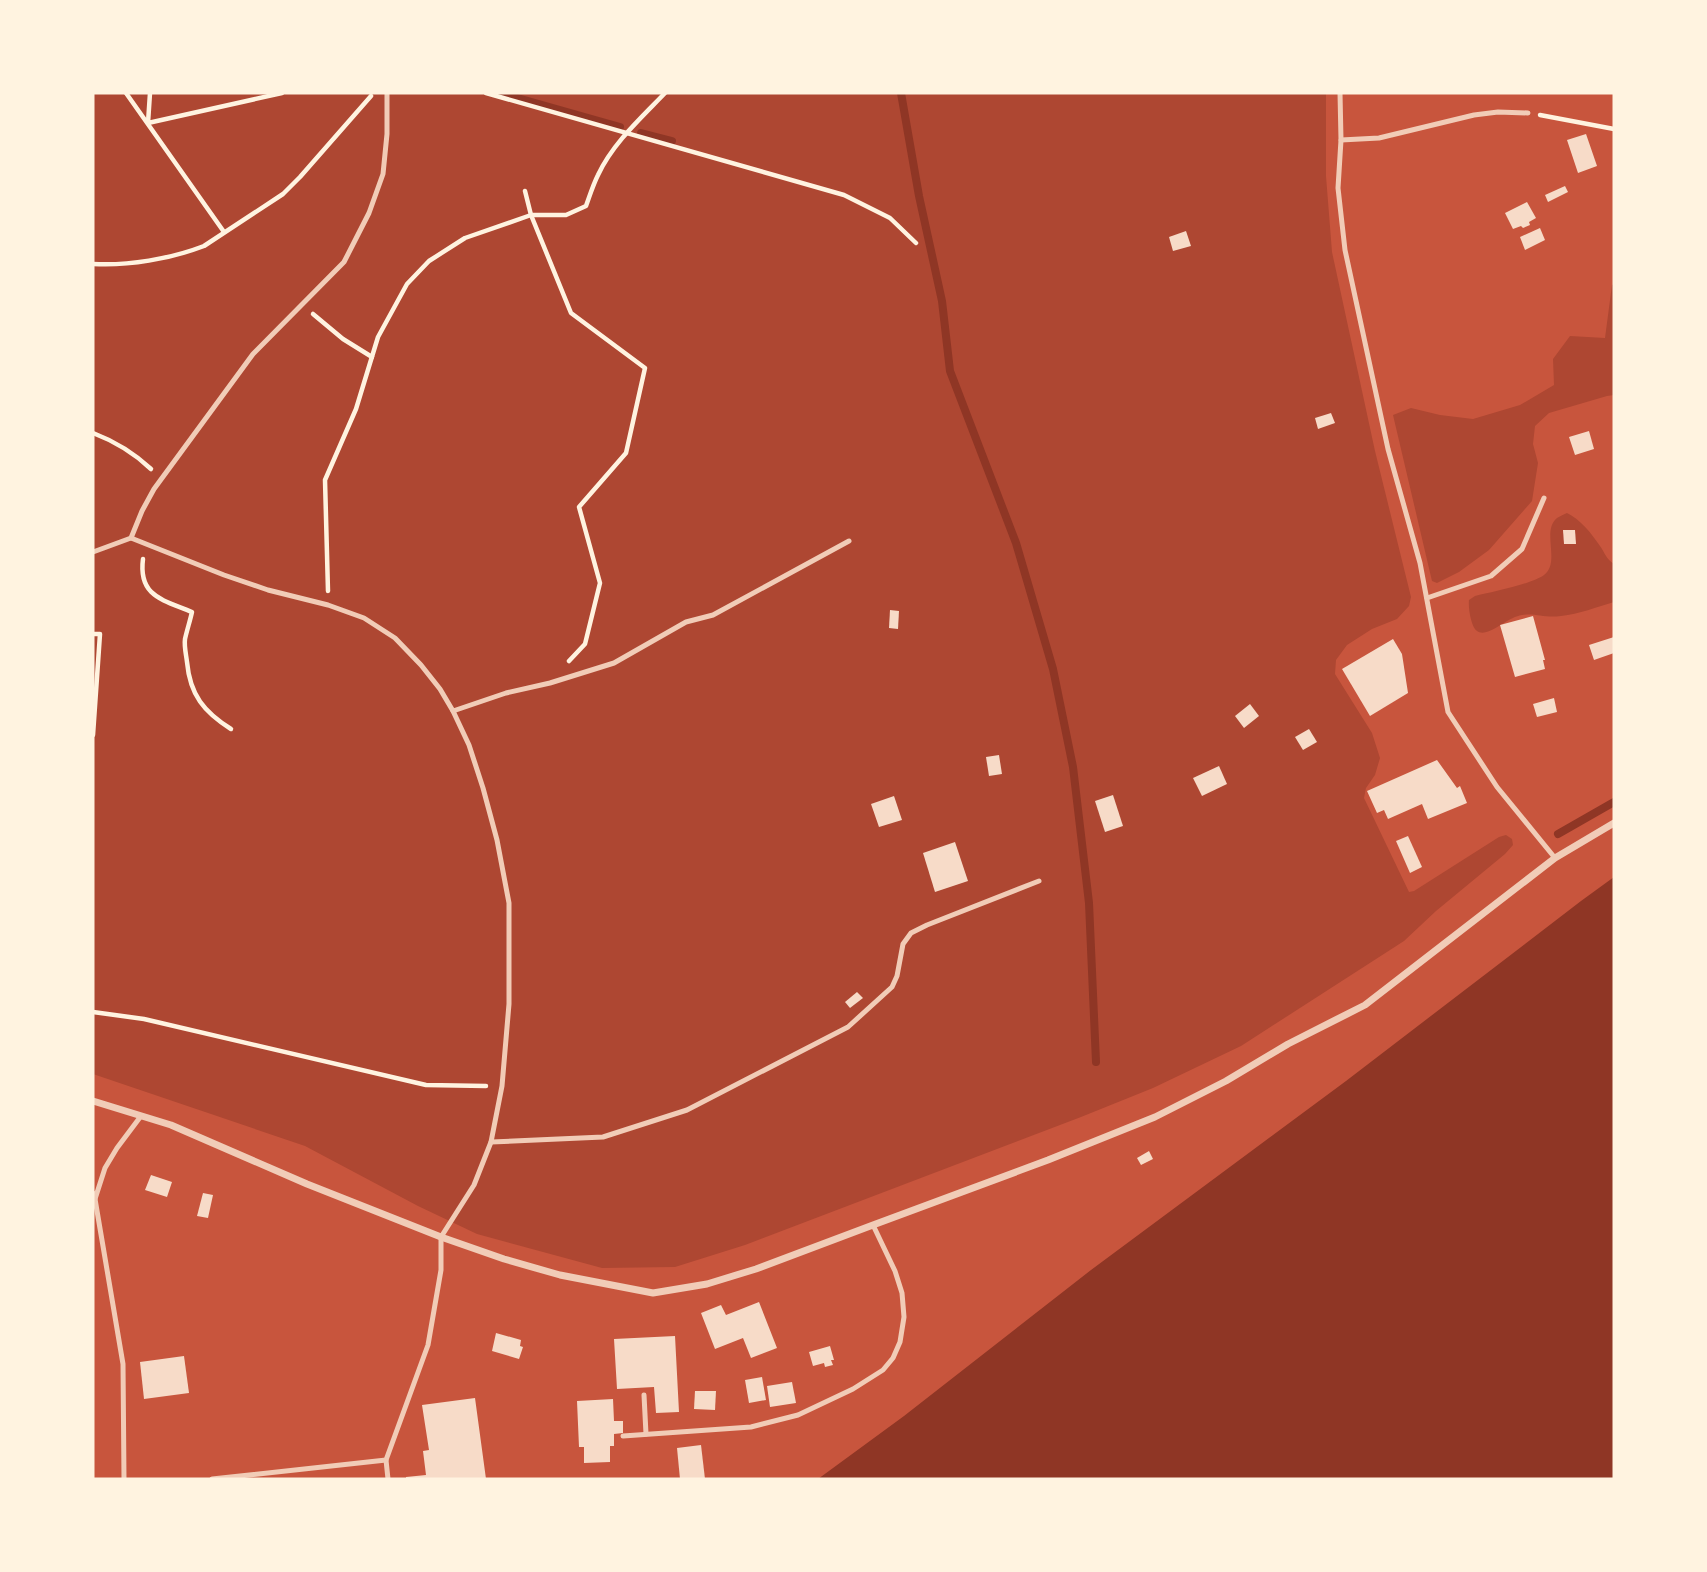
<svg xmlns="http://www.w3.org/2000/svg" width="1707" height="1572" font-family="'PT Sans',sans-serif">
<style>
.green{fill:#ae4732}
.water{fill:#8f3625}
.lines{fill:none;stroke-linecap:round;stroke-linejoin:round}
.stream{stroke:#8f3625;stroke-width:8}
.building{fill:#f7dbc8}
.path{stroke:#fff3e0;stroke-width:4.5}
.service{stroke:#f1ccb7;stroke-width:5}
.minor{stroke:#f1ccb7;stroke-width:7}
</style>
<rect width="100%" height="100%" fill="#c8553d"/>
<g class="green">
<polygon points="93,93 1326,93 1326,176 1332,252 1375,451 1411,597 1409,606 1397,619 1372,629 1347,645 1336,660 1335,674 1372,733 1380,758 1375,775 1366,788 1364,798 1409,892 1414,891 1499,837 1506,835 1512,839 1513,845 1505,854 1436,911 1404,941 1241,1046 1153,1088 1081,1117 745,1245 675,1267 602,1268 477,1234 418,1206 305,1146 93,1074"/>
<polygon points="1614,284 1614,395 1607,396 1549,413 1535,426 1533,444 1538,463 1532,501 1489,550 1459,572 1437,583 1432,581 1393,415 1411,408 1440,415 1473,419 1520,405 1554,385 1553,359 1570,336 1605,338 1612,285"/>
<path d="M1567,513C1580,519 1592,534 1600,546C1605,553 1606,559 1614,564V602C1597,607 1579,614 1561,616C1538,619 1530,608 1507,621C1500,625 1485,637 1477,631C1471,627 1468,607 1469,600L1475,596C1491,592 1532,584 1544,575C1561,562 1541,531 1557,518C1560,516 1563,515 1567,513Z"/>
</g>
<polygon class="water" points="1614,877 1614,1479 818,1479 904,1416 1091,1270 1346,1081 1581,901"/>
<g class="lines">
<g class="stream">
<polyline points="499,93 620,127"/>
<polyline points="901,93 919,196 942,301 950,371 1016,543 1053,669 1073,767 1089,903 1096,1062"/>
<polyline points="641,133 672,141"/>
<polyline points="1558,834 1614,802"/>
</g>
</g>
<g class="building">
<polygon points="1586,134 1597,166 1578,173 1567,140"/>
<polygon points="1565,186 1568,192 1548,202 1545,195"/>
<polygon points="1527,202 1536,218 1529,222 1530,225 1523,228 1521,226 1513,229 1505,213"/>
<polygon points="1540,228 1545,240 1525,250 1520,237"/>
<polygon points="1186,231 1191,246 1173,251 1169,237"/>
<polygon points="1331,413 1335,423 1318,429 1315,418"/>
<polygon points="1589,431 1594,449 1575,455 1569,437"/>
<polygon points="1563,530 1575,530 1576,544 1564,544"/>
<polygon points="890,610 899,611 898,629 889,628"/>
<polygon points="1533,616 1545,660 1543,660 1545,669 1515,677 1500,625"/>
<polygon points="1614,637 1614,653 1594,660 1589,645"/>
<polygon points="1393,639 1402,654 1408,693 1370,716 1342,669"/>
<polygon points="1554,698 1557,712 1537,717 1533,704"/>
<polygon points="1250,704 1259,716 1244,728 1235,716"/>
<polygon points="1309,729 1317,742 1303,750 1295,737"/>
<polygon points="999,755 1002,774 989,776 986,757"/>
<polygon points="1437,760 1457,788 1460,786 1467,803 1428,819 1422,804 1388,819 1384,810 1377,813 1367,791"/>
<polygon points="1219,766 1227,784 1202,796 1193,778"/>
<polygon points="1113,795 1123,826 1105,832 1095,801"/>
<polygon points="894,796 902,820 879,827 871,804"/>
<polygon points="1408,836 1422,867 1410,873 1396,841"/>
<polygon points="955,842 968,881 935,892 923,853"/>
<polygon points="857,992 863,998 850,1008 845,1002"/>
<polygon points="1149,1151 1153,1159 1141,1165 1137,1158"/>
<polygon points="151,1175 172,1182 167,1197 145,1190"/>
<polygon points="203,1193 213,1195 208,1218 197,1216"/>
<polygon points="759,1302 777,1348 751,1358 743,1338 715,1349 701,1313 721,1305 726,1315"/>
<polygon points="496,1333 521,1340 520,1346 523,1347 519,1359 492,1351"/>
<polygon points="675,1336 679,1412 656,1413 654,1387 617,1389 614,1339"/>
<polygon points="830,1346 834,1360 831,1360 833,1365 825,1367 824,1363 813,1366 809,1352"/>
<polygon points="184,1356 189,1393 144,1399 140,1362"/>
<polygon points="762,1377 766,1400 749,1403 745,1380"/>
<polygon points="792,1382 796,1403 770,1407 767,1386"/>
<polygon points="695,1391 716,1391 715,1410 694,1409"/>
<polygon points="475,1398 486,1479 406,1479 406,1477 426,1475 423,1451 429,1450 422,1405"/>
<polygon points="613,1399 614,1421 623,1421 623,1433 614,1434 614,1446 610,1446 610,1462 584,1463 584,1447 579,1447 577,1401"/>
<polygon points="701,1445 705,1479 680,1479 677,1448"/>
</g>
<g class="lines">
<g class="path">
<polyline points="126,93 224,232"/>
<polyline points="150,93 148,123 282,93"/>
<polyline points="486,93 844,195 890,218 916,243"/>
<polyline points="1540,115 1614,129"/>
<polyline points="525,191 531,215 571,313 645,368 626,453 579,507 600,583 585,644 569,661"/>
<path d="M93,264C128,266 170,259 204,246L283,194L300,177L371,96"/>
<polyline points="313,314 343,339 372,357"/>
<path d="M93,433C114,441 134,453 151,469"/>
<path d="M143,559C138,597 164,600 192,612C190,621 187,630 185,639C184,646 186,654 187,662C190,695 204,712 231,729"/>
<path d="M328,591L325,480L356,409L378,337L407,284L429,261L465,238L531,215H566L586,206C590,195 593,185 598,175C613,143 641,118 665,93"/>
<polyline points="93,634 100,634 93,735"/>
<polyline points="93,1012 144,1019 426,1085 486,1086"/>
</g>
<g class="service">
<polyline points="1340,93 1341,140 1338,188 1345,250 1388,449 1420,563 1448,712 1497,787 1555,858"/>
<polyline points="1341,140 1379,138 1474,115 1498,112 1528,113"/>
<polyline points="131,538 224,575 268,590 328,605 364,618 395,638 421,665 440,689 453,711 469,745 483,788 497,840 509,903 509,1004 502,1086 491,1142 474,1185 441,1237 441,1270 428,1345 386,1460 212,1479"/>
<polyline points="93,552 131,538 142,511 154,489 253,354 344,262 369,213 383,174 387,134 387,93"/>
<polyline points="1427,598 1491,576 1522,549 1544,498"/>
<polyline points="453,711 506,693 550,683 614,663 686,622 713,615 849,541"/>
<polyline points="491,1142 603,1137 687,1110 848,1027 892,987 897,976 903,944 911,933 927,925 1039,881"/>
<polyline points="93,1193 95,1199 123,1364 124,1479"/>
<polyline points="95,1199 105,1168 117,1148 141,1116"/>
<polyline points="644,1395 646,1434"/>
<polyline points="623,1436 751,1427 798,1415 853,1389 883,1370 893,1358 900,1342 904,1317 902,1293 895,1271 873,1225"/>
<polyline points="386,1460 388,1479"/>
</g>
<polyline class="minor" points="93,1101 171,1125 307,1184 441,1237 504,1259 560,1275 653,1293 707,1284 756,1269 873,1225 1048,1160 1155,1117 1226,1081 1288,1044 1365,1005 1555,858 1614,823"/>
</g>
<rect width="1707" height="1572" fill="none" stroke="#fff3e0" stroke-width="189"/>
</svg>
